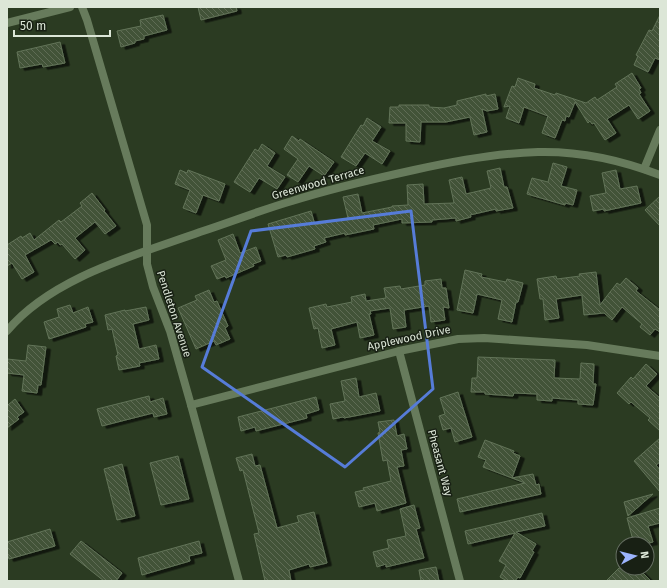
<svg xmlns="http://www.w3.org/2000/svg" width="667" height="588" font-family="'Fira Sans',sans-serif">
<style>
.building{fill:url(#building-back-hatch);stroke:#627458;filter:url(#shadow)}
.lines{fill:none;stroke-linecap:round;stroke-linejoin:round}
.minor{stroke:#677b5c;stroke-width:8}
.marked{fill:none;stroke:#567cd8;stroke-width:3;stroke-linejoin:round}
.labels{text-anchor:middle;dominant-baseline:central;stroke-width:3;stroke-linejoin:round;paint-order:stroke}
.street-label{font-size:11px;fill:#dce6d7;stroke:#182014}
</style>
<defs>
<pattern id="building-back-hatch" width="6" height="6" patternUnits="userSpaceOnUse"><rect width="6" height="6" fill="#435339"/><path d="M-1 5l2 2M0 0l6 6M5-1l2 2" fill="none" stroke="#5e6c55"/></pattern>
<filter id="shadow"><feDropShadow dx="4.5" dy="2.5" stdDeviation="0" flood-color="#0009"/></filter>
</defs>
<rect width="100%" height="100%" fill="#2b3b22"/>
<g class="building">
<polygon points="198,7 236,7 237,11 201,20"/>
<polygon points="163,15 167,30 144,36 144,39 135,41 135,43 121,47 117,31 141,26 140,20"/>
<polygon points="660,15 660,60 655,58 648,72 634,65 638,56 636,55 649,30 652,31"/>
<polygon points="60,42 65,63 43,67 42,64 20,68 17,52"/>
<polygon points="632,73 641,88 639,89 641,93 639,94 650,111 638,119 629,105 607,119 616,133 605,140 594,123 592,124 590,121 588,123 575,102 569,117 566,116 565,121 562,120 555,138 542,133 548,116 524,107 519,123 506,118 510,106 504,107 512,86 515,87 518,78 535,84 534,88 555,95 556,93 586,103 595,97 597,100 617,87 615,84"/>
<polygon points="486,94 486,96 495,94 498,109 487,111 482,109 487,132 474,135 470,117 446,122 421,122 420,142 406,141 406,123 389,123 390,107 399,107 399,105 429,105 429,107 444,108 457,105 457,101"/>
<polygon points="367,118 381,127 372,141 390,151 382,164 365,153 356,166 341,157 361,125 363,126"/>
<polygon points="292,136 299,141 300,139 334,162 324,176 309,166 298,182 287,175 298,159 284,149"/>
<polygon points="262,144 275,153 267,166 285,177 277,189 259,178 250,192 234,182 255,149 258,151"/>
<polygon points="553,163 567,167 561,186 577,190 573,205 565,203 565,205 527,194 532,178 548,182"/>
<polygon points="500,168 504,187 507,187 513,208 496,211 496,209 470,215 471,217 456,221 456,218 432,220 432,222 402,223 402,219 373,225 374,229 345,235 345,233 324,238 326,242 314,246 315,249 287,257 286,255 278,257 268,224 311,211 315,225 348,218 343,197 358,194 362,213 392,207 392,206 408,205 407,185 423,184 424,204 454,203 449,180 462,177 466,194 491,188 487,171"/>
<polygon points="180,170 187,173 188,170 225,184 219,201 203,195 196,213 183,208 190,190 175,184"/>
<polygon points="616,170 620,189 637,186 641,203 604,211 604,209 593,211 590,196 606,193 602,173"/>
<polygon points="92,193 105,210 104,211 116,226 105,234 95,222 75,238 85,250 75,259 62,244 60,245 58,242 55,244 51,240 25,255 34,272 22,279 12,263 7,266 7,245 21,236 22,238 30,233 34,240 59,220 61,222 82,206 80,203"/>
<polygon points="660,196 660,226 645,210"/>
<polygon points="233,234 240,253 256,247 261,261 253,264 254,266 226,278 225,276 217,279 211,266 226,260 218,240"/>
<polygon points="465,270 482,274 481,277 506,282 507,279 523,283 518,302 516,302 512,322 498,319 502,300 477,294 473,313 457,310"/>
<polygon points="596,272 600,305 617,283 620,285 626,278 638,288 636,291 660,310 660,332 655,329 650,335 640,327 642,324 622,307 612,320 604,313 584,315 582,295 556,299 559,318 545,320 543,299 540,299 537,279 556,276 557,279 580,276 579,274"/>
<polygon points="441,279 442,288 446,288 449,308 443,307 445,320 431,322 429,306 404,310 406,327 393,329 390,308 370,311 371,314 369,314 374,335 360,338 357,322 331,329 335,345 322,348 318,328 314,329 309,308 326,304 327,307 352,302 351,297 365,294 366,301 386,298 384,288 400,286 401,289 425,285 425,281"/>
<polygon points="209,290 214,302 217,301 228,326 225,328 230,339 216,345 214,341 196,349 178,308 197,300 195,296"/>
<polygon points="70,305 73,313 88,307 93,322 85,324 86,327 49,339 44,322 59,317 57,309"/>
<polygon points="146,307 149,320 133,324 139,349 156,345 159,359 139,363 140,366 119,370 116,356 118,355 112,329 108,330 105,315 125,310 125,311"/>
<polygon points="28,345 46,347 41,385 38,385 37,393 22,391 24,375 7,373 7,359 26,361"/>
<polygon points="478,357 555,360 554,378 580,379 581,363 594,364 593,384 596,384 593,405 578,404 578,400 552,398 552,401 537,400 537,394 514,393 513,396 485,394 485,392 471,392 472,378 477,378"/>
<polygon points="646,364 657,374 646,386 660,398 660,431 648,420 650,418 631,402 629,404 617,393 631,377 633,379"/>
<polygon points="356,378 359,397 376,393 380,411 344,418 343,417 333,419 330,404 345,401 341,381"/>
<polygon points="458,392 472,437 455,442 451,428 443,430 439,416 445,414 440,398"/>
<polygon points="149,396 150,402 163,398 167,414 154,417 153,413 102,426 97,409"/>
<polygon points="316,397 319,410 306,414 307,418 256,431 255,427 241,431 238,417"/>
<polygon points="15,399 24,412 17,417 19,419 7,428 7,404 8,405"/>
<polygon points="394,420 397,436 404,434 407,449 401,450 404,466 397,467 406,503 377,511 375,503 359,507 355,492 364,490 363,488 391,481 387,460 383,461 378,433 380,432 378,422"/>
<polygon points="660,438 660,462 656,465 660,470 660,492 634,461"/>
<polygon points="485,440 514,451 513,453 520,456 512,478 483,467 486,460 478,457"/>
<polygon points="252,454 255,466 260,465 277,528 299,522 297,516 314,512 327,563 310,567 309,564 289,570 291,581 265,581 254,534 259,533 243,470 240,471 236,458"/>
<polygon points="178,456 189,499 161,505 150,463"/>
<polygon points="122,464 135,516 117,520 104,469"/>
<polygon points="533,474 536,485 539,484 541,494 460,512 457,499 525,483 512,478"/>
<polygon points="653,494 628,516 624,502"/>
<polygon points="414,505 420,528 416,529 424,558 386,567 386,564 377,567 373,552 389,548 387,540 406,536 400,509"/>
<polygon points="660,508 660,523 648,526 653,542 645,544 634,544 627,518"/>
<polygon points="542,513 545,526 516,532 536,544 532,551 534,552 520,578 518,577 515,581 507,581 500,577 506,565 499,561 515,533 468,544 465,531"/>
<polygon points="50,529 55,546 9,559 7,553 7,542"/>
<polygon points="81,541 122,573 116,581 104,581 70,554"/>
<polygon points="199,541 202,553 189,556 190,561 142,575 138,558"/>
<polygon points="436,567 439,581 421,581 419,570"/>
<polygon points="619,568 638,568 651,581 606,581"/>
</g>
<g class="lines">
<g class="minor">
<polyline points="82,7 87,20 147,225 147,264 153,287 170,331 191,405 239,581"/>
<polyline points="7,23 70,7"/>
<polyline points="644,169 660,130"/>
<path d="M7,331C52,277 136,255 200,232C231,222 261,210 292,201C332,188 373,179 414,170C454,161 496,153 538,152C580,151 621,160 660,175"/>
<polyline points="399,351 460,581"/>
<polyline points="191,405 399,351 458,339 484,338 587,345 660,356"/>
</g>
</g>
<path class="marked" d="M411,211L433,389L345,467L202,367L251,231Z"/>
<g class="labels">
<g class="street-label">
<text transform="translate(318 183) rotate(-16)">Greenwood Terrace</text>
<text transform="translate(174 314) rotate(72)">Pendleton Avenue</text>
<text transform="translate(409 338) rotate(-12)">Applewood Drive</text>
<text transform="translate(440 463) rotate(75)">Pheasant Way</text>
</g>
</g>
<rect width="667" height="588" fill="none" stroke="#dce6d7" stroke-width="16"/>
<g transform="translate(635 556) rotate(83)"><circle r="19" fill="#182014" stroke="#666f62"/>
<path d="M0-3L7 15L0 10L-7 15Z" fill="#9cb4fd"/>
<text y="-6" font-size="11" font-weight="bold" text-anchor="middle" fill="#dce6d7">N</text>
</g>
<path d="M14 30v6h96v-6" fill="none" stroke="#dce6d7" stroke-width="2"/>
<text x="20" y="30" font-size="12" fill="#dce6d7" stroke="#182014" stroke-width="3" paint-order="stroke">50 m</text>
</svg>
